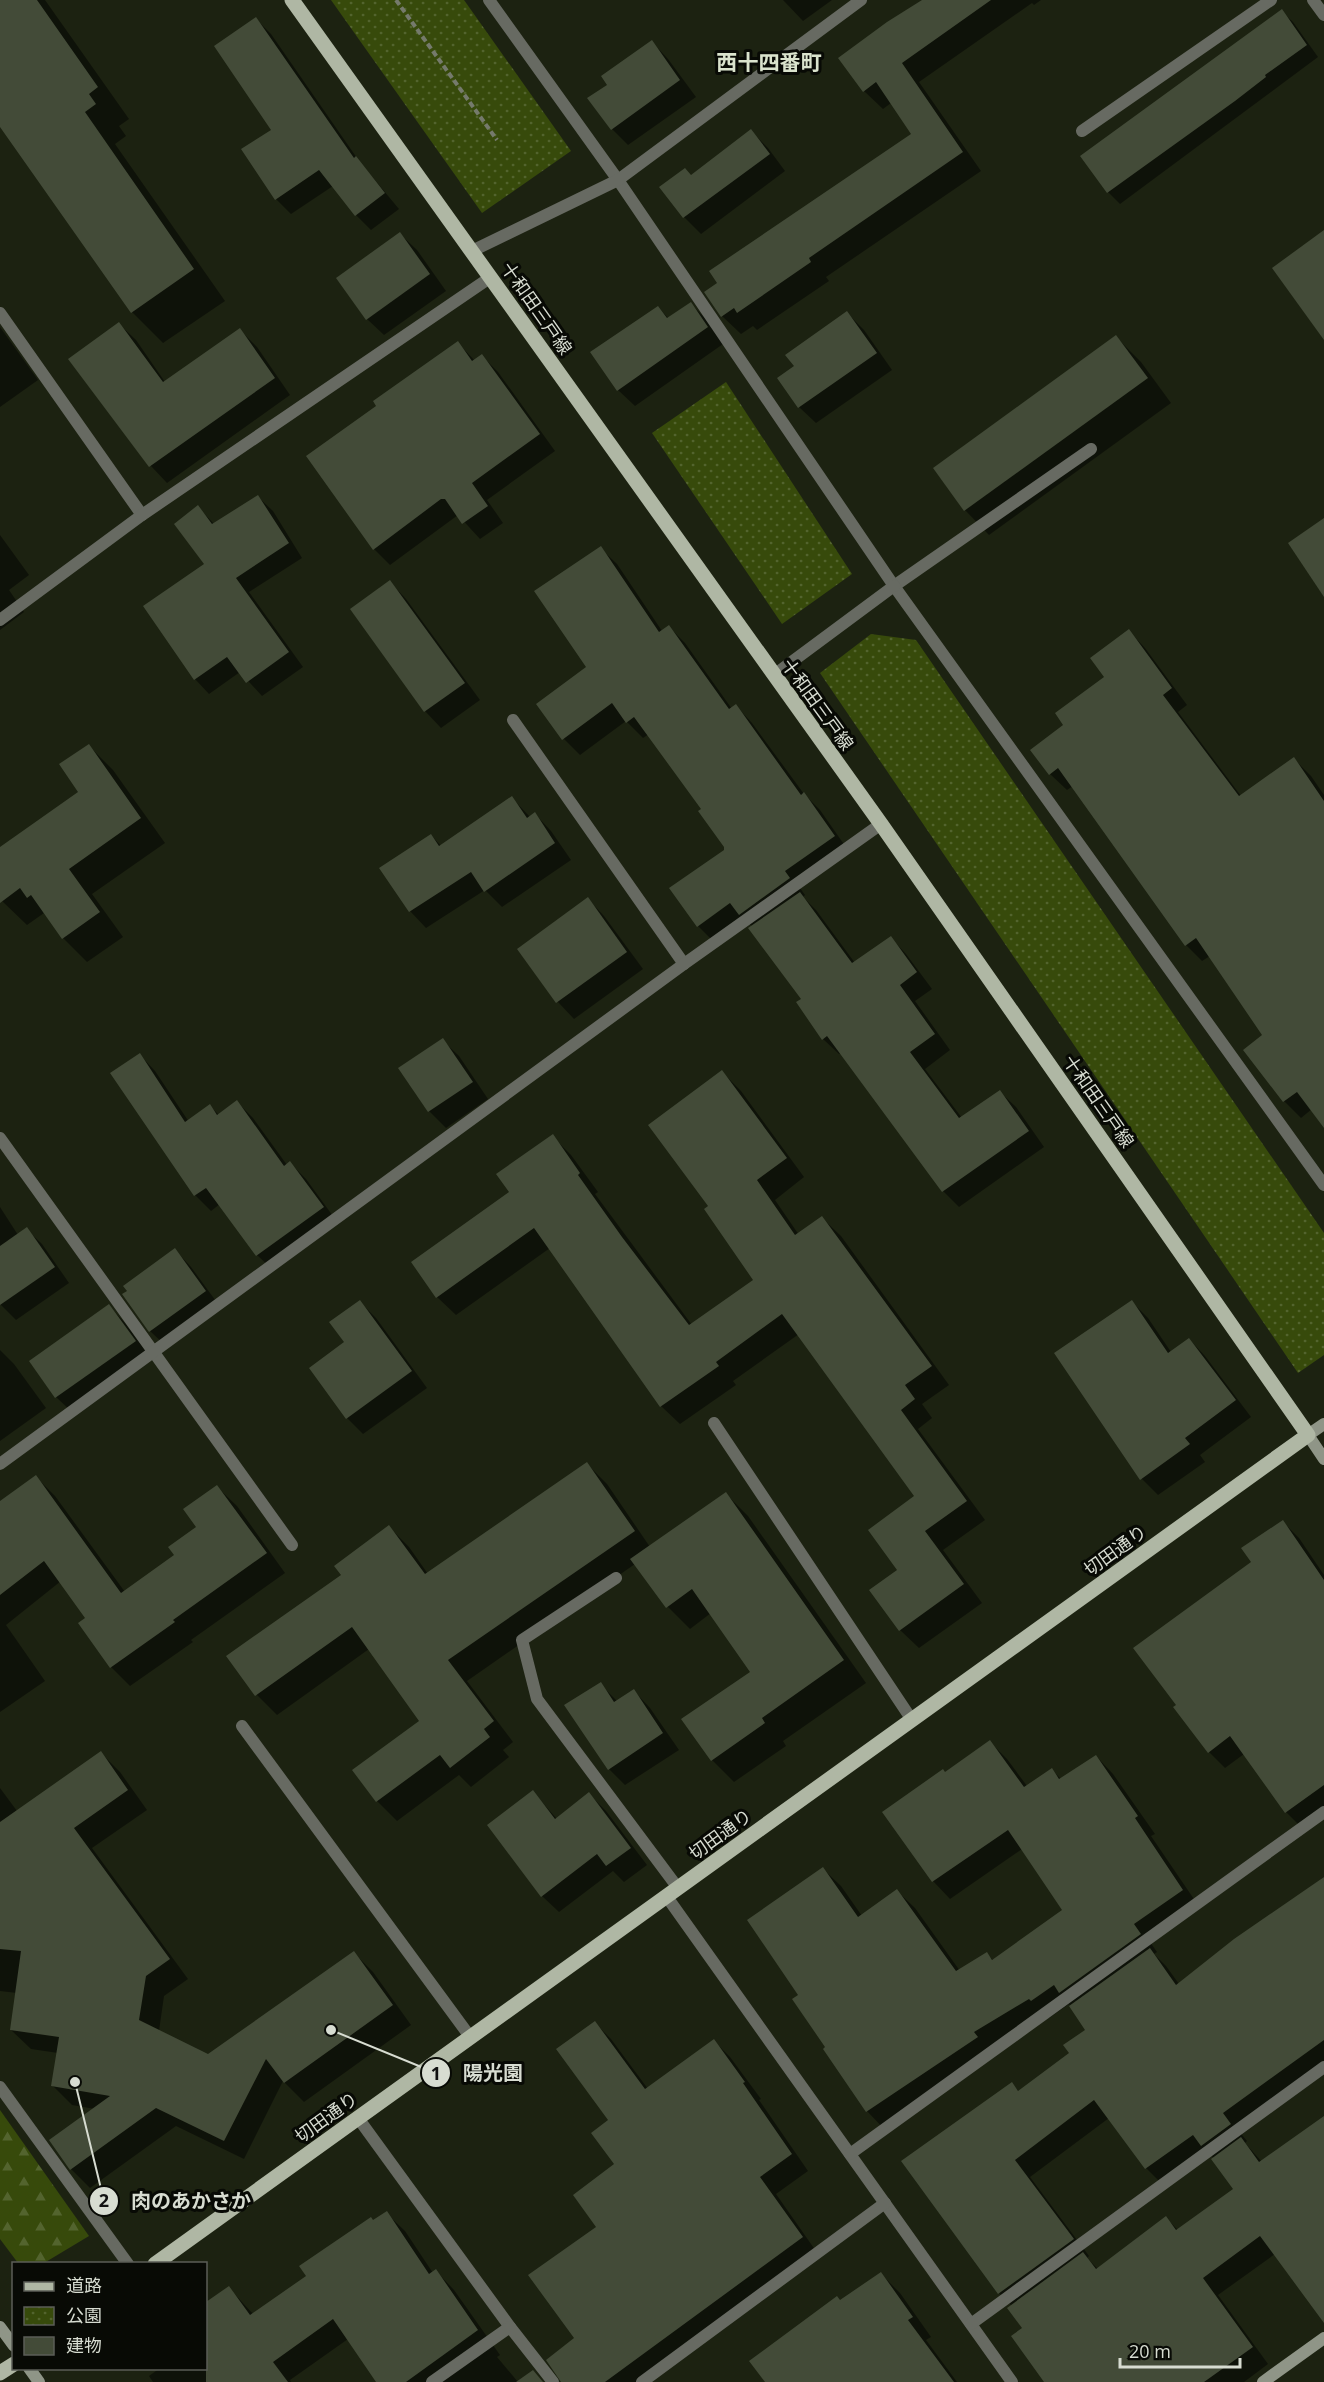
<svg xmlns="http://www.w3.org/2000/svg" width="1324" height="2382" font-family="'Open Sans','Noto Sans JP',sans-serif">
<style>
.forest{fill:url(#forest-firs)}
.park{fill:url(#park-dots)}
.shadow{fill:#0007;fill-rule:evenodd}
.building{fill:#434b38}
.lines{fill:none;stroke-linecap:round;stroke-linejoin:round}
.path{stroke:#757a6c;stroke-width:4;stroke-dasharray:6 3;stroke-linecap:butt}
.lane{stroke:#676a62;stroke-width:12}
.street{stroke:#676a62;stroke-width:12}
.secondary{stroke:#8f9587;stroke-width:12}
.primary{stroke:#afb7a4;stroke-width:15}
.labels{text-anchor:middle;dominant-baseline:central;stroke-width:6;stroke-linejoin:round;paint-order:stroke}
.street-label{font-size:18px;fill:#d7dcd1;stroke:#080a05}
.quarter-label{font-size:21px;font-weight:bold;fill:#dae3cd;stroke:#080a05}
.leader{fill:none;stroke:#d7dcd1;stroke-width:2}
.callout-dot{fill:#d7dcd1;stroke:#080a05;stroke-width:2}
.mark-label{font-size:18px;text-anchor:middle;font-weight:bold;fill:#111}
.callout-label{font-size:20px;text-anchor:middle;font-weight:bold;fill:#d7dcd1;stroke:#080a05;stroke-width:6;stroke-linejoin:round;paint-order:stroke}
</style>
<defs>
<pattern id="forest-firs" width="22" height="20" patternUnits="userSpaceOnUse" patternTransform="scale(1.5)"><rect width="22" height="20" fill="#374a0b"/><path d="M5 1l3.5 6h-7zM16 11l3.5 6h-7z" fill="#53642e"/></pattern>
<pattern id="park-dots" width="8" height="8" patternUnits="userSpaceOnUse" patternTransform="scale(1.5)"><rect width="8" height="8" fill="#374a0b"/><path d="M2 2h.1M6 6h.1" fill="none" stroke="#53642e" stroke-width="1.8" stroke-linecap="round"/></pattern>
</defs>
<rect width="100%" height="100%" fill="#1c2211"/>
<polygon class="forest" points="0,2110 89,2236 44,2263 18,2263 0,2239"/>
<g class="park">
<polygon points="331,0 464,0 571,151 482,213"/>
<polygon points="726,382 852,574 782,624 652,433"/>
<polygon points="871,634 916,640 1324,1233 1324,1355 1298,1373 820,673"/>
</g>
<g class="shadow">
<polygon points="0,0 45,0 129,119 119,126 126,136 115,144 225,301 163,343 132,312 0,124"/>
<polygon points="783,0 832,0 803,21"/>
<polygon points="923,0 1041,0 1034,5 1032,3 919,82 981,171 826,277 829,281 757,330 753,326 741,334 722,316 913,135 891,103 883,109 864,91"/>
<polygon points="1281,11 1293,22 1318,57 1120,204 1108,192"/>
<polygon points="256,19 271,34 359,161 399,209 371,230 356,215 333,186 291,214 276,199 273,130"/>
<polygon points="652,42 668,59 696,97 628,145 612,129 609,85"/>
<polygon points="751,131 768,148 785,171 701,234 684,217 662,187 691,176"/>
<polygon points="400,234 417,250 446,291 384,335 367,319"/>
<polygon points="691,304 707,320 723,344 635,406 618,390 658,307 669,319"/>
<polygon points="847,313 864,330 892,370 816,423 799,407"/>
<polygon points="119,324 136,340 165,382 240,330 257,347 290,395 167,483 151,466 71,359"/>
<polygon points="0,327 38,380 0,407"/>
<polygon points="1116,337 1141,362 1171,403 989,535 965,510"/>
<polygon points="458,343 475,361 482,356 498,372 555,451 487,500 503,523 480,539 458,515 390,565 374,549 379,407"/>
<polygon points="258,497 273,511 302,558 249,592 303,667 262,696 240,672 209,694 195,679 207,564 198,507 214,524"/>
<polygon points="0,535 29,575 9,590 24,612 0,630"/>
<polygon points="600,548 617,564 662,631 669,627 685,643 732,709 736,706 752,723 804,794 820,810 850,853 800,888 805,895 803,897 816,910 855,963 891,938 906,954 932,989 915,1001 950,1050 925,1069 962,1118 1000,1092 1016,1107 1044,1147 959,1207 943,1191 841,1053 839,1054 823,1039 803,999 753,927 745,920 714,942 698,926 726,847 703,809 649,734 643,738 626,721 580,755 564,739 588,667"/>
<polygon points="390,582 406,599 480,700 441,728 425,711 352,609"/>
<polygon points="1129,631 1145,648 1187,705 1178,712 1241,796 1294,759 1311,776 1324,795 1324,1121 1312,1109 1301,1118 1284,1101 1245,1050 1264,1036 1210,956 1202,961 1186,945 1073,786 1067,790 1050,774 1065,725 1106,677"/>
<polygon points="89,746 113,770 165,843 92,894 123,937 87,962 63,938 44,913 27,925 2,901 0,898 0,849 80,792"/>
<polygon points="512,798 530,817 535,814 551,831 571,860 502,907 485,890 426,928 410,911 381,869 431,835 441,846"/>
<polygon points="588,899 604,916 643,969 574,1019 558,1002 519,949"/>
<polygon points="442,1040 459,1056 488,1099 446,1128 429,1111 400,1068"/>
<polygon points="140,1055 155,1071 189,1122 210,1106 219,1115 237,1102 253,1118 287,1165 290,1163 306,1179 338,1223 273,1270 257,1255 220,1204 211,1211 195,1195 112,1074"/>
<polygon points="722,1072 741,1091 804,1177 775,1200 799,1235 822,1218 841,1236 949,1385 922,1404 932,1418 918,1429 985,1520 943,1550 982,1603 919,1648 900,1630 899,1571 916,1497 799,1334 733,1381 736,1385 680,1424 661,1406 550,1248 456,1315 437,1297 552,1136 571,1155 598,1192 595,1194 692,1325 755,1281 710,1206"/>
<polygon points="0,1207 18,1235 26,1229 42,1244 69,1283 16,1320 0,1304"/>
<polygon points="175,1250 191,1267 221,1308 167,1347 150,1331"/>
<polygon points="360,1302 376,1318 427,1388 363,1434 347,1418 346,1343"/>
<polygon points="1132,1302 1148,1318 1171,1352 1189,1339 1205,1356 1251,1417 1200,1455 1205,1462 1158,1495 1142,1479"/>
<polygon points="109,1306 125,1323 151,1358 73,1413 56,1397"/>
<polygon points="0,1350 14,1364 46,1408 0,1441"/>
<polygon points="587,1464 607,1484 650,1547 726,1494 748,1516 866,1683 783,1741 786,1746 734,1782 712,1760 752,1672 711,1613 690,1629 668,1607 635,1564 467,1681 513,1742 503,1750 509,1757 471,1787 459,1775 397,1821 377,1801 421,1722 369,1649 277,1715 257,1695 228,1656 343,1575 389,1527 409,1547 428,1574"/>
<polygon points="36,1477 55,1496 125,1592 176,1555 198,1528 217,1487 237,1506 285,1573 191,1640 193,1642 130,1686 111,1667 80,1624 88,1618 61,1581 6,1625 45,1681 0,1712 0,1505"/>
<polygon points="1283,1522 1299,1538 1324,1575 1324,1813 1302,1828 1286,1812 1244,1754 1225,1768 1209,1752 1253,1562"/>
<polygon points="600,1684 617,1701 634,1691 650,1708 679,1750 625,1785 609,1769"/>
<path d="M990,1742L1007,1759L1027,1786L1052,1770L1062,1780L1096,1756L1113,1774L1155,1834L1151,1836L1200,1908L1150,1942L1157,1952L1154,1954L1166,1966L1179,1984L1324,1877V2070L1238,2130L1247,2141L1245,2143L1262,2162L1324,2118V2315L1275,2254L1218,2295L1268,2364L1244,2382H1046L1024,2329L1012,2306L999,2293L1012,2084L1019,2092L1071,2053L1087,2030L1069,2004L1049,2018L1047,2015L884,2129L867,2111L827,2047L800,1995L823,1869L841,1886L862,1916L897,1891L915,1908L960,1971L987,1954L993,1960L1064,1910L1022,1849L950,1899L933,1881L945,1774ZM1109,2118L1146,2168L1163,2185L1209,2152L1235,2189L1178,2230L1166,2218L1098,2269L1087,2258L1089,2256L1030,2177Z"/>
<polygon points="101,1753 120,1772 147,1810 92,1848 188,1979 164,1996 159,2031 208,2056 354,1953 373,1972 411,2025 304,2102 283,2081 244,2159 176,2126 90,2188 71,2169 95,2109 72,2105 53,2086 58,2053 31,2049 11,2030 17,1993 0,1991 0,1788 17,1811"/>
<polygon points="533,1792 557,1819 589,1794 606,1811 647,1865 624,1882 613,1871 559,1912 542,1896"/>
<polygon points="595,2023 611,2039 648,2089 714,2041 730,2057 761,2099 759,2100 808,2171 776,2194 818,2254 644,2382 563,2382 577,2339 598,2227 617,2164"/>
<polygon points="386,2213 405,2231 433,2273 436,2271 454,2290 500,2355 497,2357 518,2382 378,2382 348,2339 290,2380 291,2382 153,2382 149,2376 160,2368 206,2368 206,2337 212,2333 206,2324 206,2304 229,2288 254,2315 308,2276"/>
<polygon points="881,2274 900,2293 931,2337 926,2340 957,2382 767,2382 841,2302"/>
</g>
<g class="building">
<polygon points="0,0 37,0 98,87 89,94 96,104 85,112 194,269 131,313 0,127"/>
<polygon points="922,0 991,0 902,63 963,152 809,258 811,262 737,313 734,308 721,317 704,292 717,283 709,271 911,134 876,82 863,92 838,58 887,22"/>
<polygon points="1282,9 1307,45 1265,75 1266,77 1235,101 1107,193 1080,156"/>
<polygon points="256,17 354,158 356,156 385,193 355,216 319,170 275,200 241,149 271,130 214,46"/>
<polygon points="652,40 680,80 611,130 587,98 607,85 601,76"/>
<polygon points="751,129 770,154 683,218 659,187 685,168 691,175"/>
<polygon points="1324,230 1324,340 1272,268"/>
<polygon points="400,232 430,274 366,320 336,278"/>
<polygon points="691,302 708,327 617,391 590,352 658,306 667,318"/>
<polygon points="847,311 877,353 798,408 777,378 794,366 785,355"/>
<polygon points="119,322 163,382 240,328 275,378 149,467 68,359"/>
<polygon points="1116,335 1148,378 964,511 933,468"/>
<polygon points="458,341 472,361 482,354 540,434 472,483 488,506 462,524 445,499 441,499 373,550 306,456 376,406 373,401"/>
<polygon points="258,495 289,543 236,578 289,652 246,683 227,657 194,680 143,606 204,564 174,524 198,505 212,524"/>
<polygon points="1324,518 1324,597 1288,543"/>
<polygon points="601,546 659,632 669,625 729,709 736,704 801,795 804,792 835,836 785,871 790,878 739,915 730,903 697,927 669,888 724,850 724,847 698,811 701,809 634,717 626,723 612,703 562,740 536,704 586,667 534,591"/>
<polygon points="390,580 465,683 424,712 350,609"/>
<polygon points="1129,629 1172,688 1163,695 1239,796 1294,757 1324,801 1324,1128 1297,1092 1283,1102 1243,1050 1262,1035 1196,938 1185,946 1058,768 1049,775 1030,750 1063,725 1055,713 1104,677 1090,658"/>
<polygon points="89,744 141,818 69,869 100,912 62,939 31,895 27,898 20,888 0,903 0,847 78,792 59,764"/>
<polygon points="512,796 527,818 535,812 555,843 484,892 471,872 409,912 379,868 431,834 439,846"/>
<polygon points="800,892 852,963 891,936 917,972 900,985 935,1034 910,1052 959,1118 1000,1090 1029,1131 942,1192 827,1036 822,1040 796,1002 801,999 748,928"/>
<polygon points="588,897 627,952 556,1003 517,949"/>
<polygon points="443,1038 473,1082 428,1112 398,1068"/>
<polygon points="140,1053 185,1122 210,1104 217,1115 237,1100 284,1166 290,1161 324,1207 256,1256 206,1188 194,1196 110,1073"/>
<polygon points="722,1070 787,1158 757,1180 795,1235 822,1216 932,1366 905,1385 915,1399 901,1410 967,1501 925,1531 964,1584 899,1631 869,1590 897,1570 868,1530 914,1496 782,1314 716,1362 719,1366 660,1407 534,1228 436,1298 411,1262 509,1192 496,1174 553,1134 580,1173 578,1175 622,1237 689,1325 753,1280 704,1209 708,1206 648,1125"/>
<polygon points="27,1227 55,1267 0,1305 0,1246"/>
<polygon points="175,1248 206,1291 149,1332 122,1294 127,1291 123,1286"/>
<polygon points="360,1300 412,1371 346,1419 309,1368 344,1342 329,1322"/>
<polygon points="1132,1300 1168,1353 1189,1338 1236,1400 1185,1438 1190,1444 1140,1480 1054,1353"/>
<polygon points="109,1304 136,1341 55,1398 29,1361"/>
<polygon points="587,1462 635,1531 448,1660 494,1721 484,1729 490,1737 450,1768 440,1755 376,1802 352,1770 419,1721 352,1627 255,1696 226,1656 341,1575 334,1566 389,1525 425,1574"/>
<polygon points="36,1475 121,1593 174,1555 168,1547 196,1527 183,1509 217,1485 267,1553 173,1620 175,1622 110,1668 78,1623 85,1618 44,1561 0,1595 0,1501"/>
<polygon points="726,1492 844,1660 762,1718 765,1723 711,1761 681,1719 750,1672 692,1589 666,1608 630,1559"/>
<polygon points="1283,1520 1324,1580 1324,1785 1285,1813 1230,1736 1208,1753 1173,1707 1176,1705 1133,1648 1251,1562 1241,1548"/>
<polygon points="601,1682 614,1702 634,1689 663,1733 608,1770 564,1705"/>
<polygon points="990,1740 1024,1787 1052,1768 1059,1779 1096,1755 1138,1816 1135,1818 1183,1890 1134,1924 1141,1934 1059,1993 1054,1985 1031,2001 1029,1999 974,2032 978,2037 866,2112 823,2049 825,2047 792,1999 798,1995 747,1920 823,1867 858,1917 897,1889 956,1971 987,1952 992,1960 1062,1910 1008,1830 932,1882 882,1812 943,1769 945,1772"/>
<polygon points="101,1751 128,1790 74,1828 170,1959 146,1976 139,2020 208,2054 354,1951 393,2005 284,2083 266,2059 224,2141 156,2108 70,2170 49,2140 110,2096 51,2086 59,2037 10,2030 21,1951 0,1949 0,1822"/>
<polygon points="533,1790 555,1819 589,1792 631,1848 606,1866 597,1854 541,1897 487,1825"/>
<polygon points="1324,1877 1324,2040 1223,2113 1231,2124 1201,2146 1193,2135 1145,2169 1094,2100 1015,2160 1074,2239 998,2294 901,2161 1012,2082 1018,2091 1069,2053 1063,2045 1085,2030 1069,2006 1150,1948 1176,1985 1234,1939"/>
<polygon points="595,2021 645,2089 714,2039 745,2082 743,2083 792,2154 760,2177 803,2237 605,2382 561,2382 546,2360 574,2338 528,2275 596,2227 573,2195 614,2164 591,2133 608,2120 556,2049"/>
<polygon points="1324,2116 1324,2323 1260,2236 1203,2278 1253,2347 1204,2382 1044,2382 1011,2336 1022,2328 1007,2308 1083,2252 1096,2269 1166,2216 1176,2230 1233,2189 1211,2159 1241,2137 1259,2162"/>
<polygon points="387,2211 429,2274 436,2269 478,2330 406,2382 376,2382 333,2319 273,2362 288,2382 206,2382 206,2302 229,2286 250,2315 306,2276 299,2266 371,2217 373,2220"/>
<polygon points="881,2272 913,2317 908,2320 954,2382 765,2382 749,2361 837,2296 840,2300"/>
<polygon points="533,2370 543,2382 516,2382"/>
</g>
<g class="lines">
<polyline class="path" points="396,0 497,140"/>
<g class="lane">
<polyline points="1082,131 1271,0"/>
<polyline points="894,586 1091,449"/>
<polyline points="714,1423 912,1720"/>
<polyline points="616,1578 522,1640 537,1699 678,1888"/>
<polyline points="0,2087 128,2264"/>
<polyline points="358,2118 510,2327"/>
<polyline points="432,2382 510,2327 553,2382"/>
</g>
<g class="street">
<polyline points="489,0 618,180 894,586 1324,1185"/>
<polyline points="1313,0 1324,15"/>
<polyline points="472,251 618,180 861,0"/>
<polyline points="0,313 142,515"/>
<polyline points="0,620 142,515 491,277"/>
<polyline points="774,675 894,586"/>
<polyline points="513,720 684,964"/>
<polyline points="0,1138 292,1545"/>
<polyline points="0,1464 684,964 881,824"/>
<polyline points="242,1726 471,2038"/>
<polyline points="667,1897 1012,2382"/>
<polyline points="850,2154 1324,1812"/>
<polyline points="971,2324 1324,2067"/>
<polyline points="642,2382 885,2203"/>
</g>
<g class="secondary">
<polyline points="1324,1424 1308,1435 1324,1459"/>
<polyline points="0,2327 14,2346"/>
<polyline points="29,2368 39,2382"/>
<polyline points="1263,2382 1324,2338"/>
</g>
<g class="primary">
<polyline points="155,2264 1308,1435 881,824 292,0"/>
<polyline points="0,2373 14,2364"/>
</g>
</g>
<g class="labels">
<g class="street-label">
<text transform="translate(537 308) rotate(55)">十和田三戸線</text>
<text transform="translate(818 704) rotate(54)">十和田三戸線</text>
<text transform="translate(1099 1101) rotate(55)">十和田三戸線</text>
<text transform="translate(1115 1550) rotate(-36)">切田通り</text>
<text transform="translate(720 1834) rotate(-36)">切田通り</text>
<text transform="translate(326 2117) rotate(-36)">切田通り</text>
</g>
<g class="quarter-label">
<text x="769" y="62">西十四番町</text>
</g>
</g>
<path class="leader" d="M331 2030L436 2073M75 2082L104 2201"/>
<g class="callout-dot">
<circle cx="331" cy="2030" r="6"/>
<circle cx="75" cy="2082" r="6"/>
<circle cx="436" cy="2073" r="15"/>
<circle cx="104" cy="2201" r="15"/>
</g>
<g class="mark-label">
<text x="436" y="2080">1</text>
<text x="104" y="2207">2</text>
</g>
<g class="callout-label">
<text x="493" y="2080">陽光園</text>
<text x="191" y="2208">肉のあかさか</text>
</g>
<rect x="12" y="2262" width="195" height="108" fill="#080a05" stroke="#5b5e57" stroke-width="1.5"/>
<rect x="24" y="2282" width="30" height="9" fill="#afb7a4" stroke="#5b5e57" stroke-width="1.5"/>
<text x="66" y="2292" font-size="18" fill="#d7dcd1">道路</text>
<rect x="24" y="2307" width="30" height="18" fill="url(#park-dots)" stroke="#5b5e57" stroke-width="1.5"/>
<text x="66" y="2322" font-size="18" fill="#d7dcd1">公園</text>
<rect x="24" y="2337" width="30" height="18" fill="#434b38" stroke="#5b5e57" stroke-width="1.5"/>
<text x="66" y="2352" font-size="18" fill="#d7dcd1">建物</text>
<path d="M1120 2358v9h120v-9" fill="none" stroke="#d7dcd1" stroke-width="3"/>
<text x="1129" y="2358" font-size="18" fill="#d7dcd1" stroke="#080a05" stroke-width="4.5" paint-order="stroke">20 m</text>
</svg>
